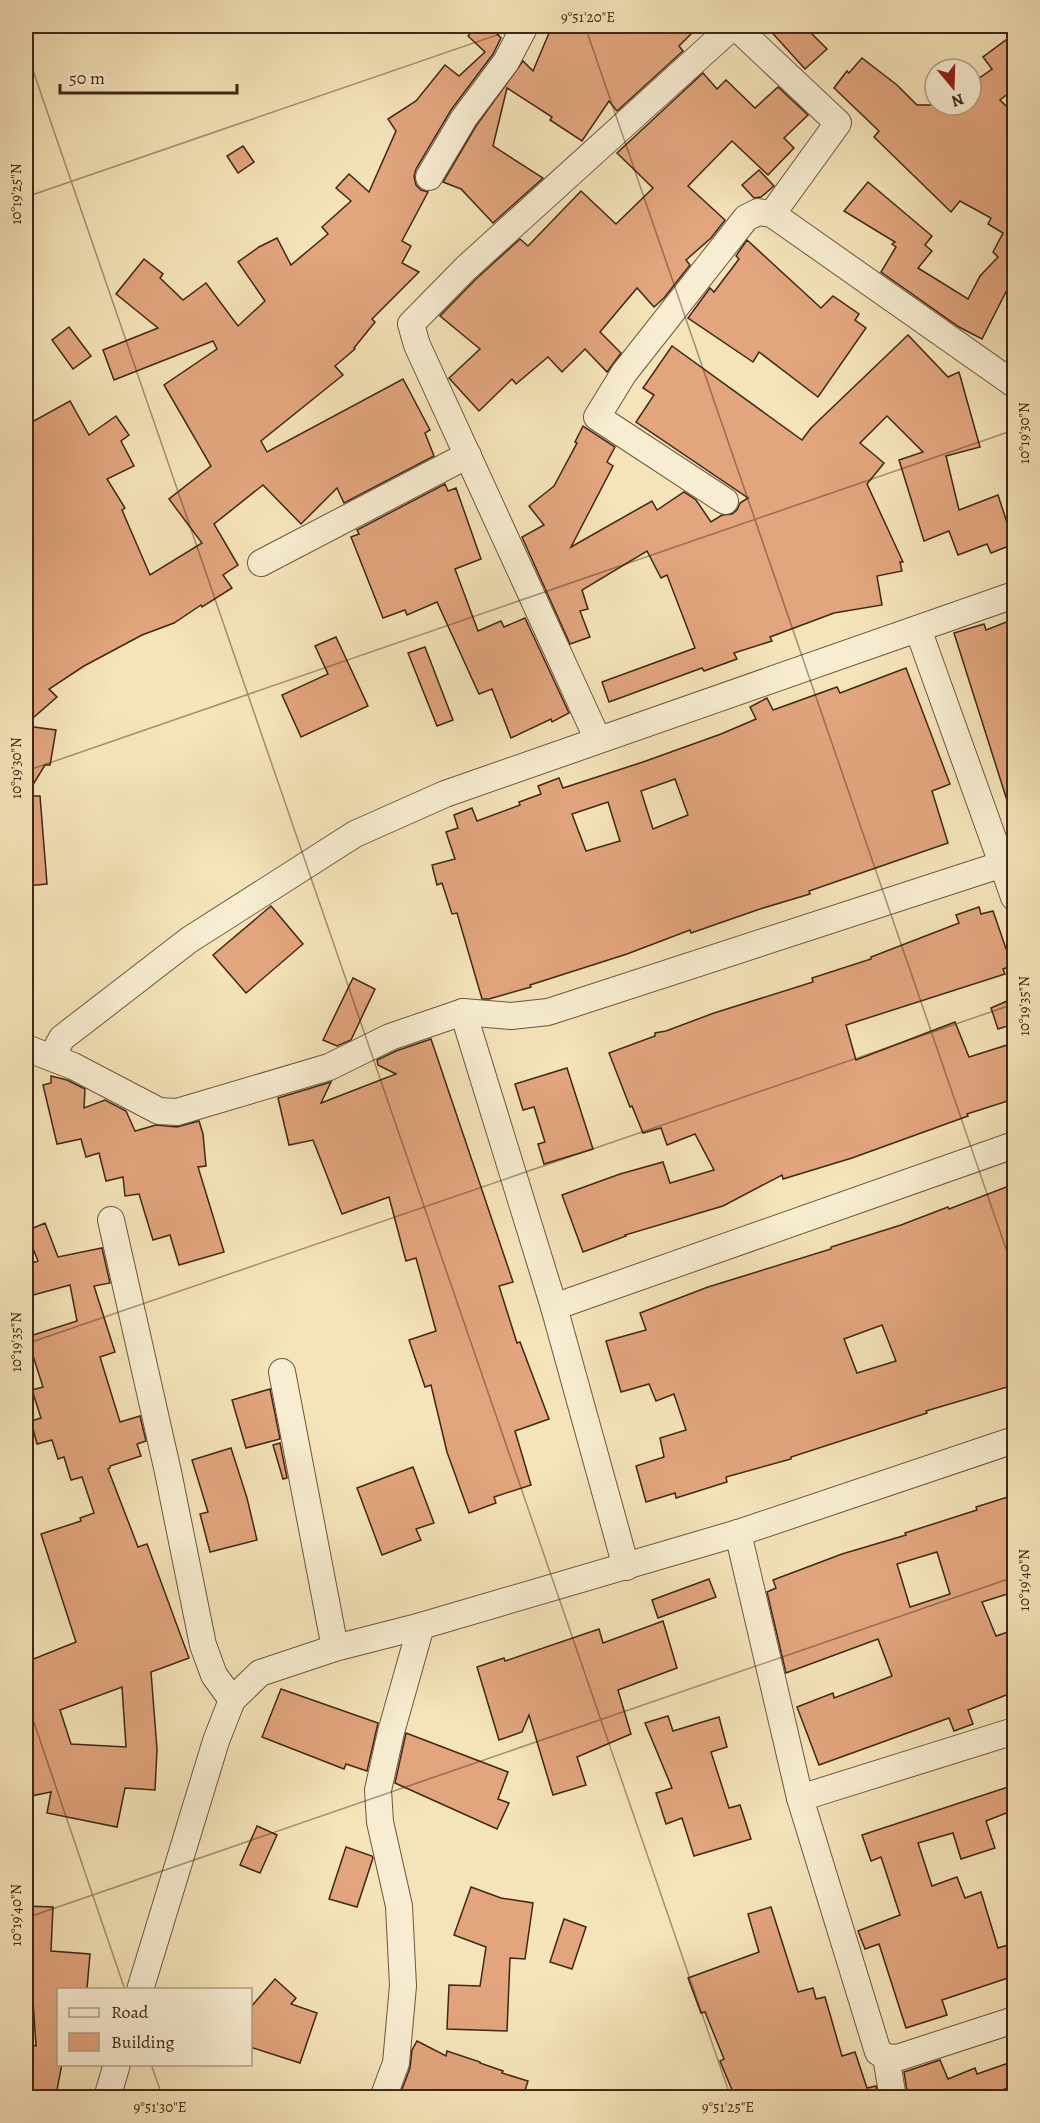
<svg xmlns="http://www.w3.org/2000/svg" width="1040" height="2123" font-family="Alegreya,serif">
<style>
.building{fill:#e2a57e;stroke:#402715;stroke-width:1.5;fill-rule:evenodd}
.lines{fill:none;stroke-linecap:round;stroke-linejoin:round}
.street-casing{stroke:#6d563e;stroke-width:28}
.street{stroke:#f8edd2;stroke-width:26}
.ticks{fill:none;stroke:#402715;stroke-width:1.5;stroke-opacity:0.45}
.neatline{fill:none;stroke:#402715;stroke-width:2}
.ticks-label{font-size:15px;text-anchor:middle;fill:#402715}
</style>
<rect width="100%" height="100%" fill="#f5e3b9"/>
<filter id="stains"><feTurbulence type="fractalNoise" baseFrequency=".00333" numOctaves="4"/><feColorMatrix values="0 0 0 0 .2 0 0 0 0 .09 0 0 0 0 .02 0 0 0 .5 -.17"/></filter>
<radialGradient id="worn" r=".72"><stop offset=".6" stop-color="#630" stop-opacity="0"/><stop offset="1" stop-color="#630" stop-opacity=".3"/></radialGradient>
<g class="building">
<polygon points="477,26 489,26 501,38 493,54 451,110 416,169 414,176 416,185 421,190 428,192 402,241 411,246 402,263 419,272 372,319 375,322 354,348 355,349 335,366 343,375 261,441 267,452 403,379 430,430 425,433 434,456 344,503 337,488 301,524 263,485 214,524 238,565 223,575 232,588 202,607 201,605 174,623 142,635 84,666 49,689 57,697 26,724 26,435 33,430 30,423 70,401 89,435 116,416 129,435 121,441 134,466 107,479 125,508 122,510 150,575 202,543 169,499 211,466 164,385 217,349 213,341 114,380 103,350 158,328 116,294 144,259 163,274 160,278 183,300 206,283 238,326 265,301 238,262 259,247 277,238 291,265 328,234 322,227 351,201 336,188 349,174 369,192 396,131 388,119 416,101 445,65 459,76 485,52 468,36"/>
<polygon points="552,26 569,32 574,26 699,26 679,46 683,51 617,111 609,101 582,141 550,120 552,117 507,88 493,146 543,178 493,223 461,189 443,182 476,126 523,61 533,71"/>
<polygon points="766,26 804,26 827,49 805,69"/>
<polygon points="1014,34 1014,89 1000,100 1014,114 1014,276 982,339 959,327 881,272 896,247 892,244 895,242 844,211 868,182 932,236 925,245 932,251 918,268 968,299 980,276 998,257 993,252 1003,233 988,224 991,218 960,201 951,212 874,137 879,131 834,88 847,71 849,73 862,58 897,85 917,105 971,105 971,84 992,69 983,57"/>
<polygon points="703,73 717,89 726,80 755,108 778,87 808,115 784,138 794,148 768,175 732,141 688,186 725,220 711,238 686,260 690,265 664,298 654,307 637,288 600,332 621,353 607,372 585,349 562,372 548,357 516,384 512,379 479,411 449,378 480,349 440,316 476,279 520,239 528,246 581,191 616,224 653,188 617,153"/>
<polygon points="243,146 254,162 238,173 227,156"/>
<polygon points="759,170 774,186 761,197 754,198 742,185"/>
<polygon points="747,240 821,308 833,296 859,314 855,320 866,328 818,397 759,352 753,362 688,318 710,288 714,292 739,259 736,256"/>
<polygon points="69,327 91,356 73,369 52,340"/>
<polygon points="908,335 948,377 959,372 980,447 946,456 959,510 998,495 1014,544 991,553 987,544 958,555 949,531 924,541 899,460 923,452 887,416 860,443 884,463 867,484 903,562 900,562 902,571 877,576 882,605 834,613 770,637 772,641 734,653 737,659 704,671 702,668 609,702 602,682 695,648 667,575 661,578 647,551 582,590 588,609 580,611 590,637 570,644 522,537 544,525 529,506 554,486 577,443 575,442 583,426 615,447 607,462 613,466 571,547 652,501 657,510 684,492 696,500 711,522 722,515 732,514 737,510 740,503 748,498 636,422 654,395 643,388 672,346 802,440 811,428"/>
<polygon points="445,484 448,491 456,488 481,559 455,569 478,631 501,621 504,627 525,618 569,713 552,722 551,719 511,738 492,689 479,694 437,602 407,615 405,610 383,618 351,537 359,534 357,530"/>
<polygon points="1014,619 1014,812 1011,813 954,633 984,624 986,630"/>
<polygon points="336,637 368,706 301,737 282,695 328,674 315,646"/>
<polygon points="425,647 453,720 437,726 408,653"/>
<path d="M906,668L950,784L932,791L948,843L809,891L810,894L760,909L691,933L690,930L627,954L530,985L531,987L489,999H482L457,913L452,914L442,883L437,885L432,865L455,859L446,832L458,828L454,815L472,808L477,821L520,805L519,802L541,794L538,786L559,778L563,788L643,762L721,734L756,719L750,707L767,698L773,710L837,687L840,693ZM675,779L688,815L653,829L641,791ZM608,802L620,841L586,851L572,814Z"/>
<polygon points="26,726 56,730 50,765 45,765 26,796 40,796 47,884 26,886"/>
<polygon points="271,906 303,944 246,993 213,955"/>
<polygon points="979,907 981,914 993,911 1012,966 1003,969 1005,974 846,1025 856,1060 955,1022 969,1057 1007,1045 1014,1069 1014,1099 967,1114 968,1116 852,1158 783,1179 782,1175 723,1206 625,1235 626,1236 583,1252 562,1195 620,1174 663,1162 670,1183 714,1170 695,1134 667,1145 661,1128 643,1133 632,1106 630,1107 609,1053 655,1036 655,1033 666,1031 714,1013 813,982 812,978 871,959 871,957 959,923 956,915"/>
<polygon points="353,978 375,989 351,1040 337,1046 323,1040"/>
<polygon points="1014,998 1014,1024 998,1029 991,1008"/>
<polygon points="431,1039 513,1282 499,1286 517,1343 520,1342 549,1419 515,1431 531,1485 494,1497 496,1503 469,1513 447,1452 431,1385 425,1387 409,1340 436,1331 416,1258 406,1261 389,1197 342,1214 313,1140 289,1145 278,1098 331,1082 321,1103 396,1074 378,1065 377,1060 396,1051"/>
<polygon points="567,1068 593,1149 544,1164 538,1144 545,1142 534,1107 523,1110 515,1084"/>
<polygon points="51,1076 67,1080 85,1089 84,1108 105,1100 126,1111 135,1131 156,1125 177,1127 199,1121 203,1134 206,1166 198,1167 224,1252 179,1265 170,1235 153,1240 139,1194 125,1196 123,1177 106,1181 99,1153 86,1157 81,1139 57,1144 43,1085 51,1083"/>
<path d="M1014,1184V1385L926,1411L927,1413L791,1457V1459L726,1477L727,1482L676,1498L675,1493L646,1502L636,1466L664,1457L660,1438L686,1430L674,1394L656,1401L649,1384L621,1392L606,1341L646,1330L640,1313L708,1287L831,1249V1247L901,1225L948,1207L949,1209ZM882,1325L896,1361L857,1373L844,1339Z"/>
<path d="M45,1223L58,1257L102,1248L110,1283L94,1286L115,1352L100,1357L120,1422L140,1416L146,1441L137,1444L141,1456L110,1466V1468L108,1469L138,1547L147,1544L189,1658L151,1672L157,1749L155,1790L125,1788L117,1827L47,1813L51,1792L26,1797V1662L76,1642L41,1534L81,1521L80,1518L94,1513L82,1477L71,1480L64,1457L58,1459L52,1440L37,1444L31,1421L41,1418L32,1390L43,1387L27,1337L77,1321L70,1285L26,1297V1265L38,1261L26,1231ZM122,1687L126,1747L71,1744L60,1710Z"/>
<polygon points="270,1389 280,1439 246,1448 232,1400"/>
<polygon points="280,1443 287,1478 283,1479 273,1445"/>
<polygon points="231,1448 247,1498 257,1540 210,1552 200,1514 208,1512 192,1460"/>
<polygon points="413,1467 434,1523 416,1529 421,1540 382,1555 357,1488"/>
<path d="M1014,1495V1592L982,1602L996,1636L1014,1630V1692L968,1710L973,1724L954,1731L949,1718L819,1765L797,1707L833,1693L834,1698L892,1676L878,1639L786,1673L767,1592L776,1588L773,1580L842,1554L906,1535L905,1533L977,1510L976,1507ZM937,1552L950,1594L910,1607L897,1564Z"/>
<polygon points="709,1579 716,1597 658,1618 652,1600"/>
<polygon points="663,1621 677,1668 618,1690 631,1734 577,1757 586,1785 553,1795 529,1715 522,1732 499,1740 477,1667 504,1658 505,1661 599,1629 603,1643"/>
<polygon points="281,1689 378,1723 367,1771 346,1764 344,1769 262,1737"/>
<polygon points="668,1716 673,1731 719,1717 727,1747 711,1752 729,1808 740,1805 751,1839 694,1856 682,1818 666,1824 656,1793 672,1788 645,1723"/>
<polygon points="406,1733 508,1772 498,1799 509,1803 497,1829 395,1783"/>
<polygon points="1014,1785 1014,1810 986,1821 995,1848 961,1859 953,1833 918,1843 932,1886 957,1877 965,1898 981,1892 998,1948 1008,1945 1014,1967 1014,1976 942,2000 947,2015 906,2028 879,1944 865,1949 858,1931 900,1915 881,1857 871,1861 862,1835"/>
<polygon points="257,1826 277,1835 260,1873 240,1865"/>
<polygon points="346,1847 372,1856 373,1858 357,1907 329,1899"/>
<polygon points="471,1887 501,1898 533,1903 525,1959 510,1958 507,2031 447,2029 449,1985 480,1986 486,1947 454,1935"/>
<polygon points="26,1906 53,1907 51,1951 90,1954 87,1989 58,1989 58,2064 62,2064 56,2095 26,2089 26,2063 29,2044 36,2046 32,1985 33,1967 26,1966 28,1928 26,1927"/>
<polygon points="771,1907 798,1992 813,1988 816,1999 825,1997 842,2056 855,2052 867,2088 876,2086 878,2097 735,2097 720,2061 724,2059 705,2012 701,2013 688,1978 759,1952 748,1914"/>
<polygon points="564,1919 586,1927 572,1969 550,1962"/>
<polygon points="275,1979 296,1998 291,2004 317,2013 300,2063 250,2047 250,2008"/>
<polygon points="417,2041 446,2056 447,2051 480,2062 480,2063 503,2071 502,2073 528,2081 523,2097 413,2097 401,2092 410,2068 412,2050"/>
<polygon points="940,2060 948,2079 975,2068 977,2074 1014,2061 1014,2086 999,2091 1001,2097 908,2097 904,2072"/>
</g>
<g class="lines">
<defs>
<g id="street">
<polyline points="735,26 838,123 772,214"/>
<polyline points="429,177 464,118 506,62 525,26"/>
<polyline points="725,501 597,417 624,373 746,218 758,212 772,214 1014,384"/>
<polyline points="261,563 468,455"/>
<polyline points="918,629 1014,897"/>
<polyline points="598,740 417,345 411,324 466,268 733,26"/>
<polyline points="463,1012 554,1307 626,1567"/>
<polyline points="26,1048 73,1066 159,1111 177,1112 329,1067 390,1037 463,1012 511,1016 548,1012 1003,864"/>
<polyline points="58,1060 57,1047 62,1038 189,940 355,834 445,794 1014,595"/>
<polyline points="111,1220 168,1472 203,1645 214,1675 232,1700"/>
<polyline points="554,1307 1014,1145"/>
<polyline points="282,1372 335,1648"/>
<polyline points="738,1533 800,1798 878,2052 886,2057 897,2058 1014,2020"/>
<polyline points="800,1798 1014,1731"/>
<polyline points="140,1990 216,1741 232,1700 260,1673 335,1648 421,1626 738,1533 1014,1440"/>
<polyline points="886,2057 893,2098"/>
<polyline points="107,2098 117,2064"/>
<polyline points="383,2098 396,2063 403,1986 399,1906 380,1822 378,1790 391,1732 421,1626"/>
</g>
</defs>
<use href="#street" class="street-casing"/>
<use href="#street" class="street"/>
</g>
<path class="ticks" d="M585,26L1014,1272M26,50L731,2098M26,197L523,26M26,771L1014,430M26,1344L1014,1004M26,1699L125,1990M26,1918L1014,1577M151,2064L163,2098"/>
<rect width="1040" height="2123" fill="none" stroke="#f5e3b9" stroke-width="66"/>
<rect x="57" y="1988" width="195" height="78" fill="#f8edd2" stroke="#ae9e86" stroke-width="1.5"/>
<rect x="69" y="2008" width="30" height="9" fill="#f8edd2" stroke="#ae9e86" stroke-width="1.5"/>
<text x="111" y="2018" font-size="18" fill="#402715">Road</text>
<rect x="69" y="2033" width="30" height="18" fill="#e2a57e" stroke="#ae9e86" stroke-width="1.5"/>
<text x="111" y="2048" font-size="18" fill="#402715">Building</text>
<g transform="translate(953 87) rotate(161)"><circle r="28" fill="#f8edd2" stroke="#ae9e86" stroke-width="1.5"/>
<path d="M0-4.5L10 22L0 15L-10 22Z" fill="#8f2418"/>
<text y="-9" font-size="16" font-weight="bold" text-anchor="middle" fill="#402715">N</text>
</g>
<path d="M60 84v9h177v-9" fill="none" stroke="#402715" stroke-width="3"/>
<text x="69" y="84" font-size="18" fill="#402715" stroke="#f8edd2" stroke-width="4.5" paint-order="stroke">50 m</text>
<rect x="33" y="33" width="974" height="2057" class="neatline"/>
<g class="ticks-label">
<text x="588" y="22">9°51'20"E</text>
<text transform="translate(16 194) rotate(-90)" y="5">10°19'25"N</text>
<text transform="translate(1024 433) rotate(-90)" y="5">10°19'30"N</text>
<text transform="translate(16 768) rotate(-90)" y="5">10°19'30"N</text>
<text transform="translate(1024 1006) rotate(-90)" y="5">10°19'35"N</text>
<text transform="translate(16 1342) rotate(-90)" y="5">10°19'35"N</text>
<text transform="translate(1024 1580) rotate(-90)" y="5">10°19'40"N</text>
<text transform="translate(16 1915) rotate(-90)" y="5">10°19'40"N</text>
<text x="160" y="2112">9°51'30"E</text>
<text x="728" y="2112">9°51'25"E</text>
</g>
<rect width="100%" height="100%" filter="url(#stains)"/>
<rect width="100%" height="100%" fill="url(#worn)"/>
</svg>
